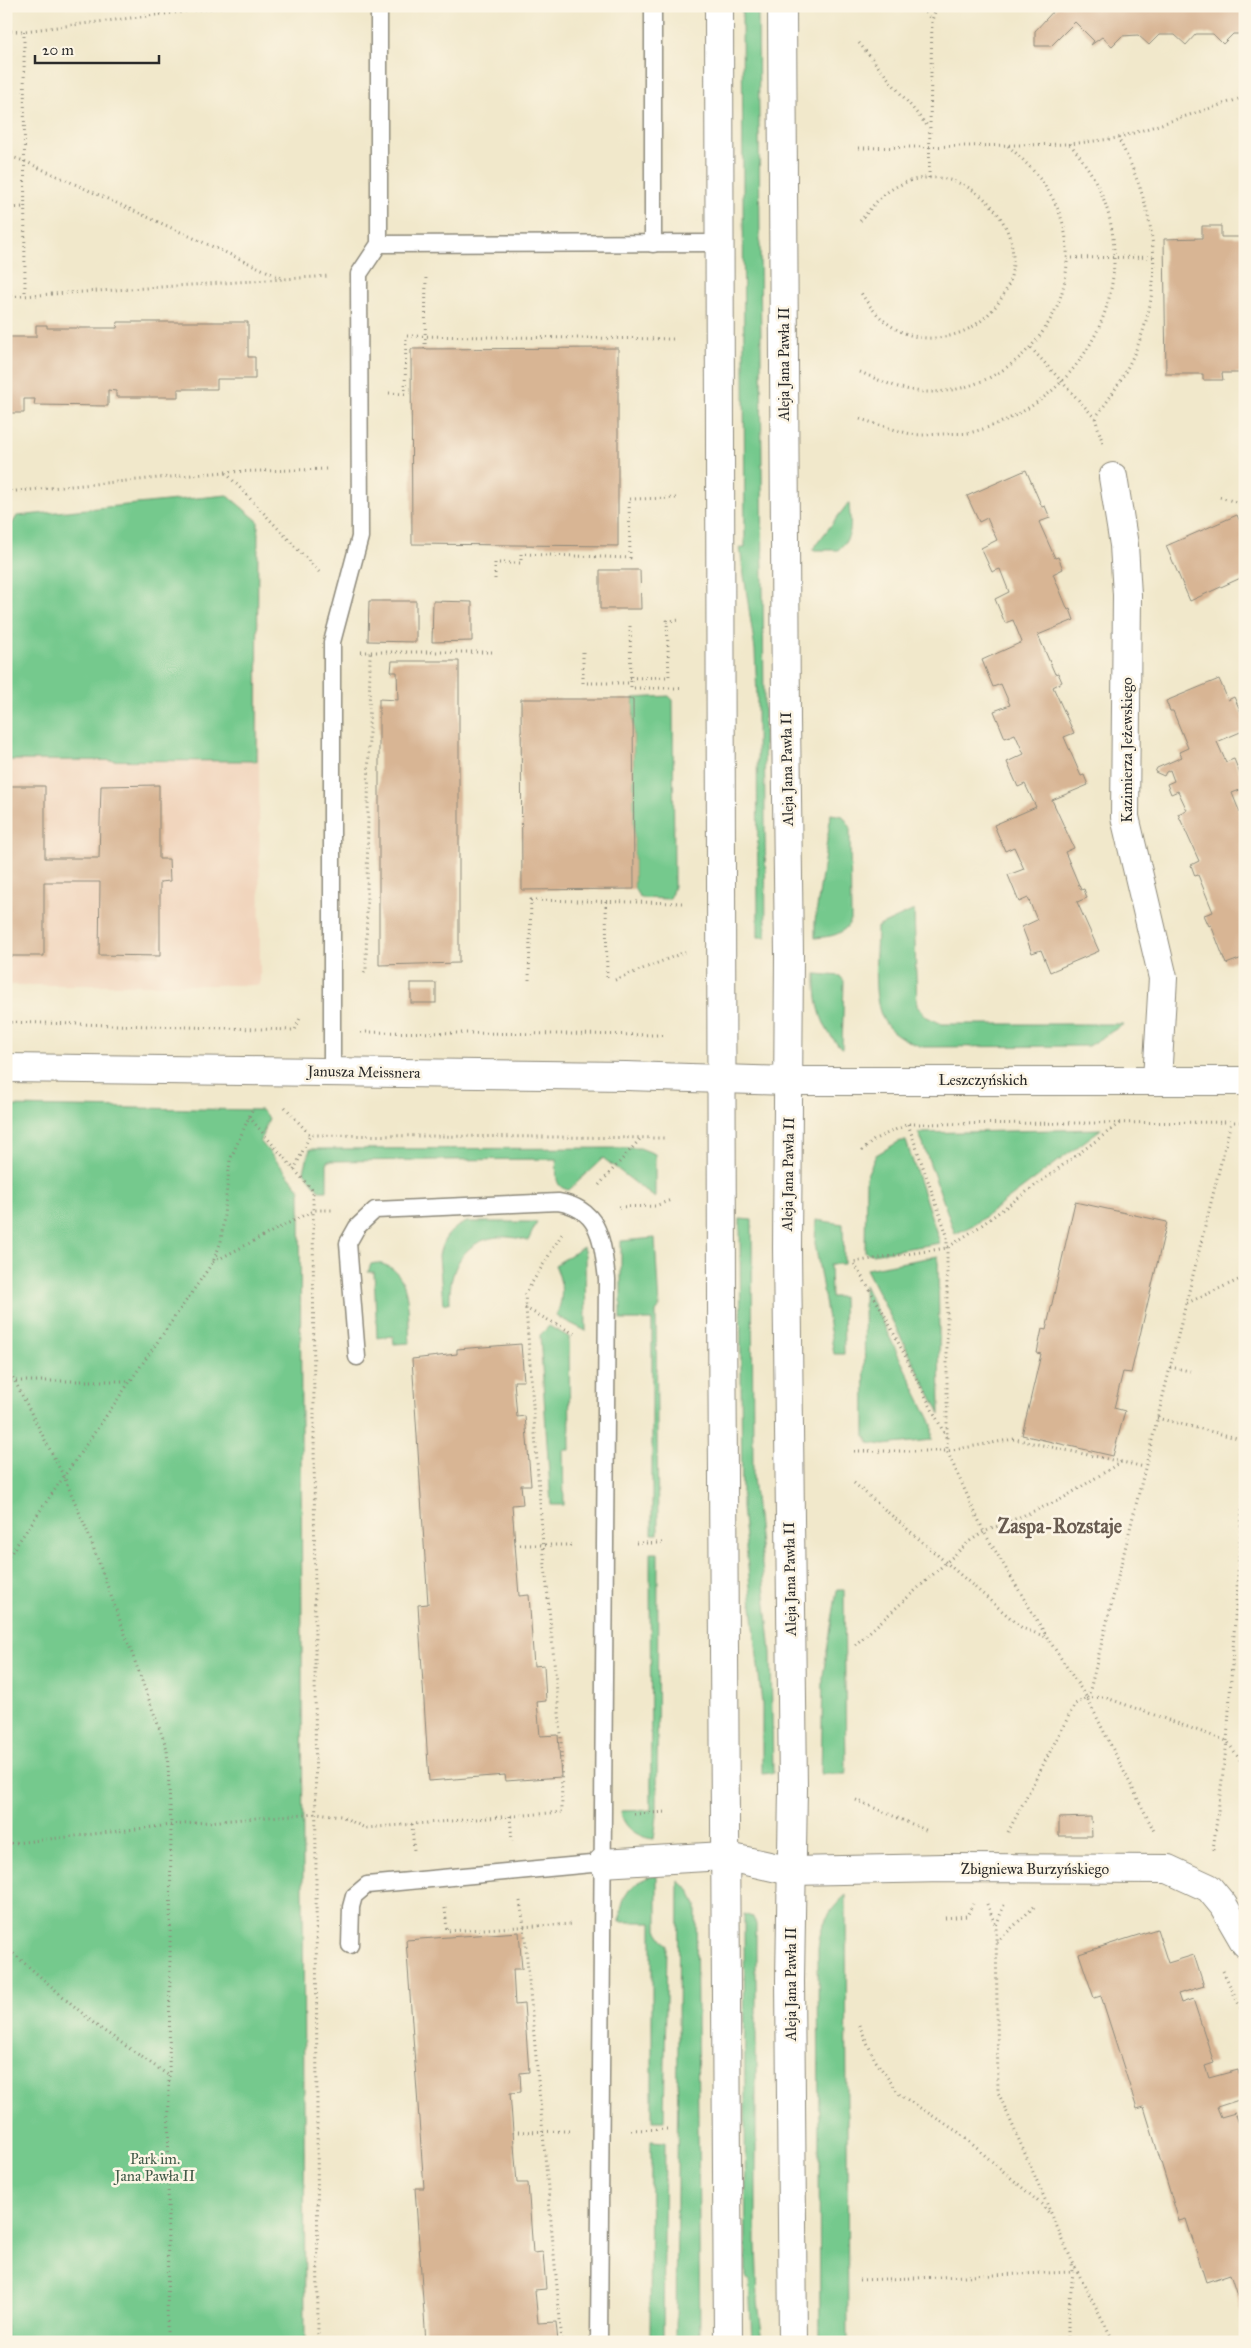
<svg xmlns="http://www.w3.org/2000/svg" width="1251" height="2348" font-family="'IM FELL Great Primer',serif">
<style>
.built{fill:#f1d5bd}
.green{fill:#74c98d;stroke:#507a5c}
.building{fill:#d8b594}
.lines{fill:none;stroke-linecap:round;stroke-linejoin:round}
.lane-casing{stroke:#8e8a7b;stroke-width:19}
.street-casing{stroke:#8e8a7b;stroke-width:30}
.secondary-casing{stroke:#8e8a7b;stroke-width:30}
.path{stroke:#8e8a7b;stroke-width:3;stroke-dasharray:1 4;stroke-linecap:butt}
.lane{stroke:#fff;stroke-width:16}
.street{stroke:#fff;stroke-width:28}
.secondary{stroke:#fff;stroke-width:28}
.labels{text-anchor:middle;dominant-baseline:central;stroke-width:5;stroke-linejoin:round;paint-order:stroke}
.street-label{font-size:15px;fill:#2b2b2b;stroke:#fcf5e5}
.park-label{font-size:15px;fill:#415a48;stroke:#fcf5e5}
.district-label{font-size:20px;font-weight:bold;fill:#685b50;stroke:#fcf5e5}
</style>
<rect width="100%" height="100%" fill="#fcf5e5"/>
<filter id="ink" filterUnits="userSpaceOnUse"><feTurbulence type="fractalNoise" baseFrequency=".02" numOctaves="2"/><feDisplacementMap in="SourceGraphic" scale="10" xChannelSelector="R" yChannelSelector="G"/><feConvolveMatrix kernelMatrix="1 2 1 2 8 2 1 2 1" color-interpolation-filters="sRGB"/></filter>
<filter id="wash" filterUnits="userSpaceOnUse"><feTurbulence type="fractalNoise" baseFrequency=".0096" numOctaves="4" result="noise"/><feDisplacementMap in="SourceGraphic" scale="20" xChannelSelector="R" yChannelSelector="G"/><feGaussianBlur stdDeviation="1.12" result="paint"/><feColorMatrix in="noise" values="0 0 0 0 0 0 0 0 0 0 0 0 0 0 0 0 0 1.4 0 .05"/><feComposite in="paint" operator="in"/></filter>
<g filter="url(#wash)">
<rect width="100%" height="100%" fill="#f1e8cb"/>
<polygon class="built" points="227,495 258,521 260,985 6,985 6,534 17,516"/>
<g class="green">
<polygon points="742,6 758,6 766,937 758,937 757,697 755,650 740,548 745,548"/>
<polygon points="227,495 258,521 257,761 6,760 6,534 17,516"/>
<path d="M849,502C850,524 855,535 838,550H812Z"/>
<polygon points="669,696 673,700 674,886 670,899 640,898 634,888 633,698"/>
<path d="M831,814L843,816L850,826L851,920C843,936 832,936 815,938V921Z"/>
<path d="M914,910L917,1006L927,1017L942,1024H1124L1088,1046L923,1047C911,1043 898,1037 889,1028C869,1007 877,954 877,927Z"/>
<path d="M816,974L840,976L844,981L842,1049C821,1029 815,1003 816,974Z"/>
<polygon points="6,1106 261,1110 269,1118 260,1141 300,1189 305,2342 6,2342"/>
<polygon points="1101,1129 975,1224 955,1234 919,1133"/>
<polygon points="900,1141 906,1141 940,1243 872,1254 865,1252 866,1177 876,1155"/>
<path d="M640,1148L655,1154V1198L603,1158L569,1190C552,1187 558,1173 556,1159L327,1161V1191H320L304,1171L310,1149Z"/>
<polygon points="740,1219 752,1220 753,1477 771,1653 773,1773 762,1774 762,1705 742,1508"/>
<polygon points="816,1220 843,1224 844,1264 830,1264 831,1297 843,1297 844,1354 834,1354 815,1243"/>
<path d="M467,1222H537L528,1241C481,1226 448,1253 450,1302L443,1304L439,1256C442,1239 451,1228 467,1222Z"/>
<polygon points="655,1238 659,1308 656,1312 658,1534 652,1534 652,1320 621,1320 621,1241"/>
<path d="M583,1247L585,1255L586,1331L556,1316C564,1298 563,1283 555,1265Z"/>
<polygon points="938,1256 940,1414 866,1269"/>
<path d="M376,1263C414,1267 407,1313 410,1343L394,1344L393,1336L377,1338L374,1272H368L371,1264Z"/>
<polygon points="864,1285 932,1424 932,1440 884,1445 869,1443 865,1436"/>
<polygon points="549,1326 569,1337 570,1450 563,1450 564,1505 551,1505 540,1335"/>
<path d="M650,1553H658L657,1816L654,1839C639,1838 622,1827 621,1811L651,1810Z"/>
<polygon points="837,1590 844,1590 846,1774 821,1774 823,1675"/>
<path d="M651,1876H657V1930L667,1945L664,2121H652V1922H620C621,1897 627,1886 651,1876Z"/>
<polygon points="679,1881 689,1890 696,1904 700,2342 676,2342"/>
<path d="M846,1895L848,2342H820L818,1948C820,1925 829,1910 846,1895Z"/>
<polygon points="744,1914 752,1917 756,1924 756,2244 758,2300 763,2342 752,2342 749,2280 746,2279"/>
<polygon points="651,2141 665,2142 663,2342 650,2342"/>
</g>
<g id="blocks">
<g class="building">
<polygon points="1058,6 1245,6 1245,34 1233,34 1223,44 1213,34 1196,34 1186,45 1175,35 1159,35 1149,45 1138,35 1122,36 1112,46 1102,37 1091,45 1094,41 1075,22 1051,46 1035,46 1035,31"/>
<polygon points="1202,226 1221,226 1221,237 1245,237 1245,373 1222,373 1223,380 1203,380 1203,374 1166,374 1164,239 1202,238"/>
<polygon points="118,322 248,322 248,357 255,357 255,379 217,379 217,389 178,389 178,397 116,397 116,391 108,390 108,406 34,405 35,399 24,399 24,413 6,413 6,337 36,337 36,325 47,325 47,328 117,328"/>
<polygon points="618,348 618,546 412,544 411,349"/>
<polygon points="1026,470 1042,507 1045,506 1050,518 1039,522 1055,558 1058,557 1063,569 1053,574 1068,610 1070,609 1074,620 1038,635 1055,674 1058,673 1062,682 1053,687 1074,733 1064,737 1081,776 1084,775 1088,785 1052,800 1074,848 1065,852 1081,890 1084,889 1087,898 1077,902 1099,951 1050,972 1041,950 1032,953 1022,927 1037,920 1028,898 1019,902 1008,875 1024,869 1014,847 1005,851 994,825 1036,807 1025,784 1018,787 1007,762 1024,754 1015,734 1005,738 994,711 1010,705 1001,684 993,687 982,660 1022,642 1013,620 1005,623 995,599 1009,592 1000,569 992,572 981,548 997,540 987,518 979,522 967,496"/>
<polygon points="1237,515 1245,532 1245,576 1190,601 1166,546"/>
<polygon points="600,570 640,570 641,609 600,609"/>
<polygon points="369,601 416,601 416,642 368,641"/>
<polygon points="433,601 472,602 472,641 432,642"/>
<polygon points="392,661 459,661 459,963 379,965 379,699 398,700 397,672 391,672"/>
<polygon points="1219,679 1228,700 1234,697 1245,721 1245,730 1217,742 1226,762 1234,759 1245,786 1245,788 1232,793 1240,813 1245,811 1245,957 1226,964 1211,925 1209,926 1204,915 1213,912 1198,875 1195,876 1191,865 1199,861 1178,814 1187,810 1178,791 1171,794 1167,784 1174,781 1170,770 1166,772 1164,776 1155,772 1157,768 1182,757 1179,752 1188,748 1173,711 1170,711 1166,701"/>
<polygon points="521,699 633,699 634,889 522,890"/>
<polygon points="159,785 159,859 169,859 170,881 160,882 160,956 99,955 100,882 44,882 44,956 6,956 6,786 45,786 45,858 99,858 101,786"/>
<rect x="411" y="983" width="25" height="20"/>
<polygon points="1075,1202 1167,1222 1131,1373 1123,1372 1114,1408 1125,1411 1113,1456 1022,1435 1041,1354 1037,1353 1042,1329 1046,1330"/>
<polygon points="521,1344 524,1381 514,1381 517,1417 525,1416 531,1485 521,1485 523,1504 512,1505 519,1596 529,1595 534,1666 544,1665 546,1701 537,1702 540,1736 558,1735 561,1777 506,1781 505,1775 429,1781 418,1605 428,1604 412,1359 457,1354 457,1349"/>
<polygon points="1091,1817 1092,1836 1059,1836 1059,1818"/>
<polygon points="1157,1929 1168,1963 1194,1955 1204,1986 1178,1994 1181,2003 1193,1999 1214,2063 1205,2066 1209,2078 1238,2070 1245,2094 1245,2098 1217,2107 1221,2117 1235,2113 1245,2138 1245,2321 1230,2274 1206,2282 1186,2219 1179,2221 1144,2107 1137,2109 1101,1996 1094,1998 1079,1954"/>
<polygon points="519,1932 522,1969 513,1969 515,2005 524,2004 529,2072 520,2073 521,2092 510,2093 517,2183 528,2183 533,2253 543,2252 546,2289 535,2290 538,2323 556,2322 558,2342 426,2342 415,2188 424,2188 406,1940"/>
</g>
</g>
</g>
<g filter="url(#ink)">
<use href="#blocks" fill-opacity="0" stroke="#8e8a7b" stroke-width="1"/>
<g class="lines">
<defs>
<g id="lane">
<polyline points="379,244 720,243"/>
<polyline points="653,244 653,6"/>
<polyline points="332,1071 332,642 360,537 359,274 379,244 379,6"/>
<path d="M357,1357L348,1243L357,1227L375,1210L558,1202C602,1209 602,1243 607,1279L599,2342"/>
<polyline points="350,1945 351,1907 354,1896 367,1885 602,1863"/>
</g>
<g id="street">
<polyline points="1113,477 1124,545 1127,595 1125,817 1163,978 1157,1080"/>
<polyline points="602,1863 724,1856"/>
<polyline points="791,1871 944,1868 1168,1869 1209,1888 1223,1905 1245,1943"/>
</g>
<g id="secondary">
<polyline points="719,6 722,1304 728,2342"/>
<polyline points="782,6 786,719 789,955 787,1248 793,1788 790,1980 793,2342"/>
<polyline points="6,1068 626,1076 789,1081 1245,1081"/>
<polyline points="724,1856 791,1871"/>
</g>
</defs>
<use href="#lane" class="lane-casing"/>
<use href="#street" class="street-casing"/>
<use href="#secondary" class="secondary-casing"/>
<g class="path">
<polyline points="918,6 932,20"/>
<polyline points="6,31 24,31 230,6"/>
<polyline points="24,31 25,296"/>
<polyline points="859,43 929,128"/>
<polyline points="859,148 1070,144 1118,138 1245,97"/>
<polyline points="6,155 24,161 284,279"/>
<polyline points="929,178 932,20 937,6"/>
<polyline points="6,208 24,207"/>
<path d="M860,221C869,211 877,199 889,191C962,142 1052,239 995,307C979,326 960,336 936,338C901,340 876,319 860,291"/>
<polyline points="1067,258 1154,257"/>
<polyline points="6,297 330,276"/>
<polyline points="1031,348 1095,418 1103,444"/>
<polyline points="425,349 426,274"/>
<path d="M860,372C883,382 907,393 933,392C1017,389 1085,308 1063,224C1054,191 1032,167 1007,145"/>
<polyline points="389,393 405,394 406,336 676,339"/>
<path d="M1095,418C1165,327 1172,240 1118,138"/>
<path d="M860,419C877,424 894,430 911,434C922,436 935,434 945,434C953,433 961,434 968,433C996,427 1021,414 1043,398C1104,351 1132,269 1102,195C1094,176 1083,160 1070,144"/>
<polyline points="226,473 319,572"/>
<polyline points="6,492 225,472 329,469"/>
<polyline points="1220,497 1245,505"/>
<polyline points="495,579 495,563 521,563 521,554 630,558 629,499 678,498"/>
<polyline points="630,626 631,688 681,688"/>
<polyline points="361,652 494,652"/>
<polyline points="583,652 583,683 630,683"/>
<polyline points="630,678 669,677 667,621 680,620"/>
<polyline points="606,901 607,980"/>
<polyline points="364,973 366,970 370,652"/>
<polyline points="529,980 531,900 684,903"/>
<polyline points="615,980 685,952"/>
<polyline points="6,1022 295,1030 300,1018"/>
<polyline points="361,1032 663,1035"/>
<polyline points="285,1107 310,1135 667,1138"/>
<polyline points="249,1117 313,1191 318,2342"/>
<polyline points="908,1124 947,1235 947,1451 984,1532 1047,1637 1087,1698"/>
<polyline points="862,1151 875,1139 908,1124 1245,1122"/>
<polyline points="294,1170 310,1135"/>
<polyline points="599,1185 641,1138"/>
<polyline points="619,1207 655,1206 671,1200"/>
<polyline points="213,1262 314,1210 332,1210"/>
<polyline points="1187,1303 1245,1277"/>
<polyline points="525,1308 577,1335"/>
<polyline points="6,1364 65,1479 88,1533 167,1749 171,1825 167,2342"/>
<polyline points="1170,1367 1190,1371"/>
<polyline points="6,1381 130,1381"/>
<polyline points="1157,1418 1245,1440"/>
<polyline points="946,1437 883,1312 853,1262 947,1248 979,1227 1120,1123"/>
<polyline points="854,1451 947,1451 1014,1439 1145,1467"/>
<polyline points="854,1483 1022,1628 1046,1637"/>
<polyline points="636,1543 664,1543"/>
<polyline points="515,1545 575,1545"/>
<polyline points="6,1560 213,1262 221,1242 230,1160 253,1108"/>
<polyline points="855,1645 970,1541 984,1532 1060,1500 1121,1462"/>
<polyline points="1087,1698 1104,1697 1227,1741 1245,1767"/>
<polyline points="1088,1698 1231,1122"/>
<polyline points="856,1800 928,1831"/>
<polyline points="634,1814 666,1812"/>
<polyline points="510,1816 512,1841"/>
<polyline points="412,1824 414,1851"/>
<polyline points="1008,1832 1075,1704 1087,1698 1155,1833"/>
<polyline points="6,1844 171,1825 317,1813 341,1816 365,1828 562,1812 561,1734 543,1545 525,1294 562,1234"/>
<polyline points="1213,1850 1227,1741 1245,1467"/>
<polyline points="520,1901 524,1926 562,2342"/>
<polyline points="987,1904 996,1926"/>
<polyline points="1004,1905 996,1926 998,2092 1072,2261 1114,2342"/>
<polyline points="445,1908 447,1931 572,1924"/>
<polyline points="945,1918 967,1916 973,1904"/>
<polyline points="997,1942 1036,1905"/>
<polyline points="6,1947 97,2026 168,2075"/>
<polyline points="1223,1971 1245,2017"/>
<polyline points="859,2025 875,2060 900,2095 958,2132 1041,2204 1050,2214"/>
<polyline points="631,2130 670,2129"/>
<polyline points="513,2132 570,2131"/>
<polyline points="859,2280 1073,2272 1072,2264"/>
<polyline points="1068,2342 1068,2318 1073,2272"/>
</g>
<use href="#lane" class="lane"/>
<use href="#street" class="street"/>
<use href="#secondary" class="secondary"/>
</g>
</g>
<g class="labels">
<g class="street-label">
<text transform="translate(784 364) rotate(-90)">Aleja Jana Pawła II</text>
<text transform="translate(1127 750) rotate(-90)">Kazimierza Jeżewskiego</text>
<text transform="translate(787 769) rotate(-91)">Aleja Jana Pawła II</text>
<text transform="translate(364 1072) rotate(1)">Janusza Meissnera</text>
<text x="983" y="1080">Leszczyńskich</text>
<text transform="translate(788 1174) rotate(-89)">Aleja Jana Pawła II</text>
<text transform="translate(790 1579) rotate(-91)">Aleja Jana Pawła II</text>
<text x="1035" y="1869">Zbigniewa Burzyńskiego</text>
<text transform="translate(791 1984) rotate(-90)">Aleja Jana Pawła II</text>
</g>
<g class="park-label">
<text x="155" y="2159">Park im.<tspan x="155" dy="17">Jana Pawła II</tspan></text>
</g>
<g class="district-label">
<text x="1060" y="1526">Zaspa-Rozstaje</text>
</g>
</g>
<rect width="1251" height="2348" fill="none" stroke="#fcf5e5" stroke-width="25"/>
<path d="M35 55v8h124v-8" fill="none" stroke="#2b2b2b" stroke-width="2.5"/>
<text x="42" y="55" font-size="15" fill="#2b2b2b" stroke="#fcf5e5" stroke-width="4" paint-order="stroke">20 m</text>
</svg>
